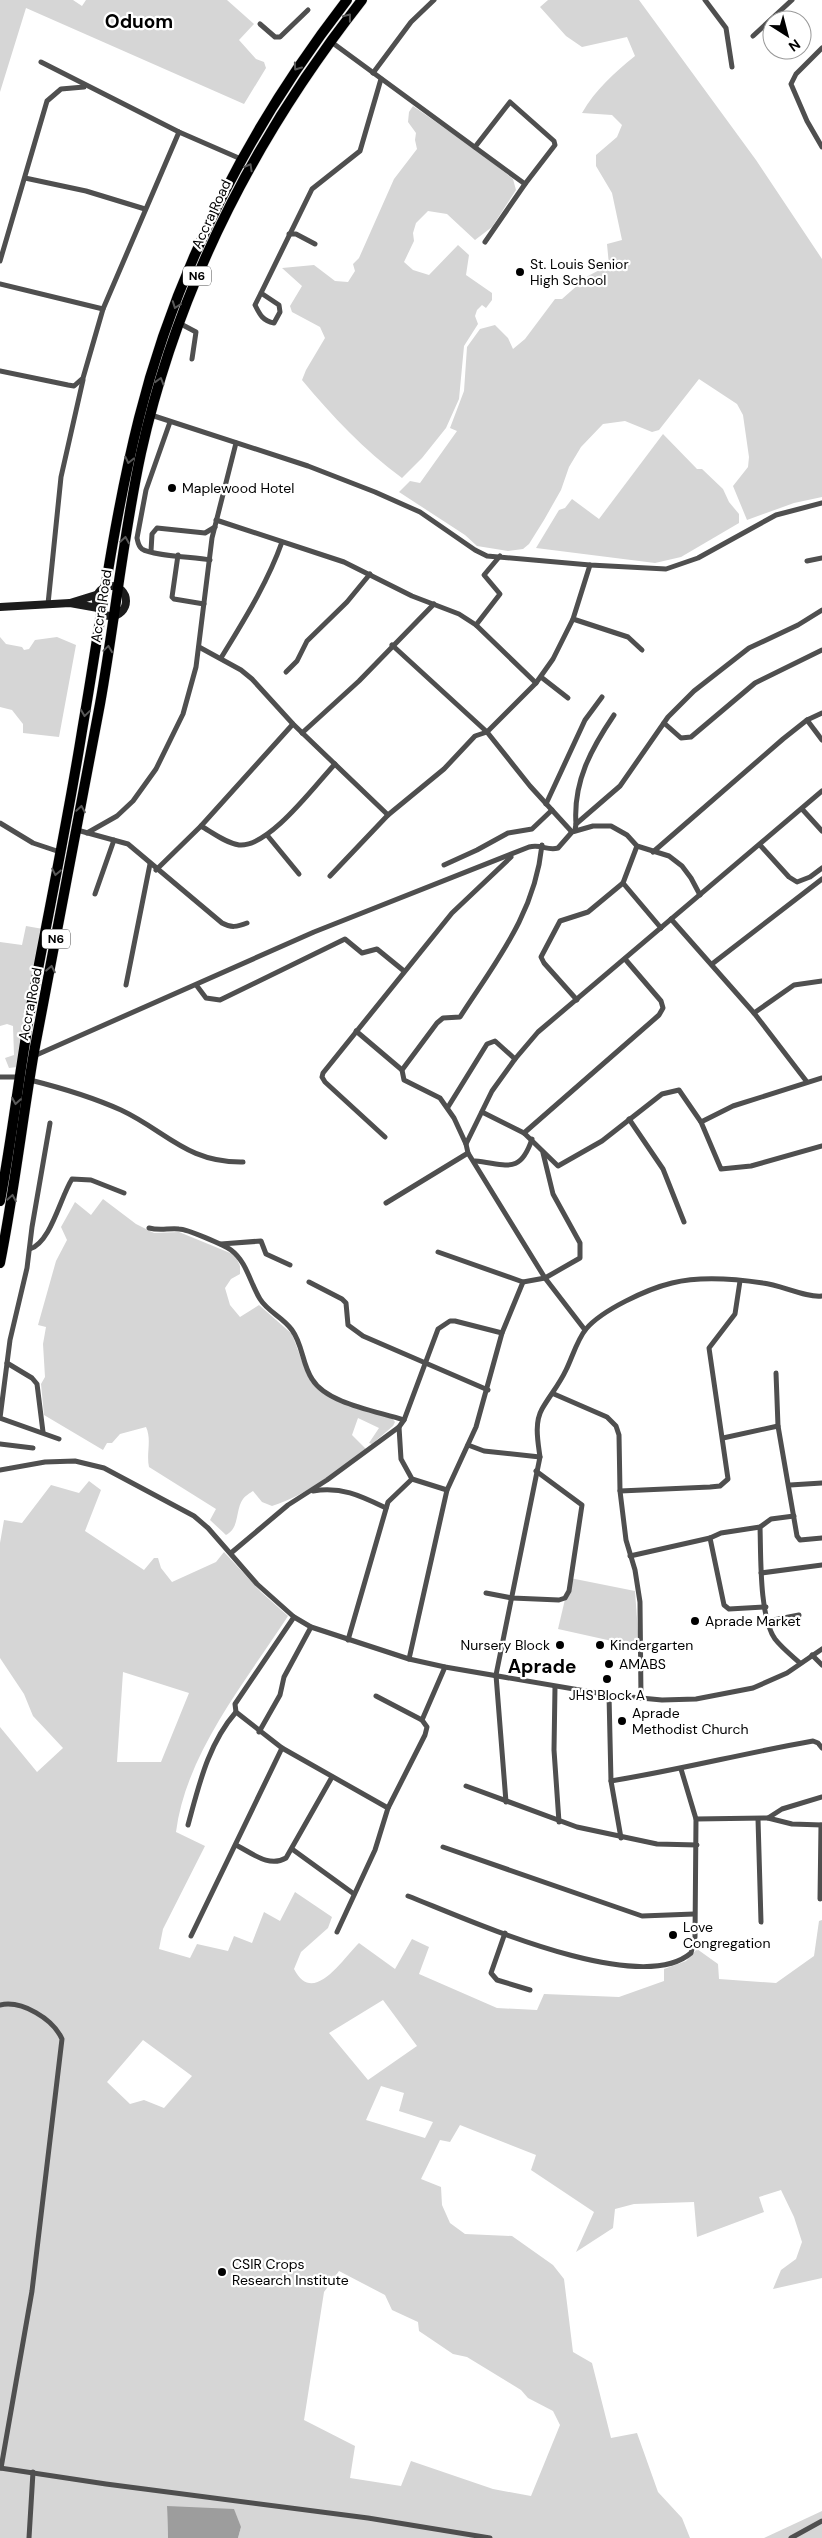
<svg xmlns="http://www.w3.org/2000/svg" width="822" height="2538" font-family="'DM Sans',sans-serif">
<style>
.green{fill:#d6d6d6;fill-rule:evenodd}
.water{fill:#9d9d9d}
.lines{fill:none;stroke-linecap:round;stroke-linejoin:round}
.highway-casing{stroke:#dbdbdb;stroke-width:11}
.street{stroke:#4f4f4f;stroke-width:5}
.secondary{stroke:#1c1c1c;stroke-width:8}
.highway{stroke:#000;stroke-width:10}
.oneway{stroke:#595959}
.poi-dot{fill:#000;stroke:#fff;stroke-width:2}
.labels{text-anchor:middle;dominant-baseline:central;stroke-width:4.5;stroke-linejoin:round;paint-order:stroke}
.shield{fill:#fff;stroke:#4c4c4c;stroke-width:1}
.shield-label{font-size:12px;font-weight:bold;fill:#000}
.street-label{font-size:14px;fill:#000;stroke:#fff}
.poi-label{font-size:14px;fill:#000;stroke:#fff;text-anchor:start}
.district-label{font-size:19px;font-weight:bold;fill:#000;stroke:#fff}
</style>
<rect width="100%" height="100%" fill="#fff"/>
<g class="green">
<polygon points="0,0 73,0 82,6 86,0 227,0 254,24 239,40 256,59 264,62 266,68 244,104 26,8 0,92"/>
<path d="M548,0H639L756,160L822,259V497L794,503L747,520L733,486L748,467L749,457L743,415L737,404L699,379L659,430L652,432L625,421L603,424L581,447L569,467L561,490L544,520L529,544L523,549L508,551L477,546L465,535L399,492L410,481L420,483L457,431L450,428L464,391L467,347L480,329L495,325L508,338L513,349L525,339L555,299H562L588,276L609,265L607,244L622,240L612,193L596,166V155L617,137L622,125L612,115L582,113C596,89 614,73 635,56L627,37L582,47L566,36L540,7Z"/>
<path d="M413,106L479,152L513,179L516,190L492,227L475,240L447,214L428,211L416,223L413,233L414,241L404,262L413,270L429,275L458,245L469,255L466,275L492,293V300L486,308L482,305L477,310L475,316L478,324L464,346L459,399L446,428L422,458L402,478C364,450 332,416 302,380L306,370L325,338L320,327L292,312L290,306L302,286L282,268L314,265L335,281L348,282L355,271L353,264L359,258L394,179L417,149L415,140L416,133L408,122L409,112Z"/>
<polygon points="663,434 697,469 702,469 723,489 729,502 739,514 739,523 681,557 655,563 536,548 559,510 565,508 572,499 599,519"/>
<polygon points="0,637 6,644 22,647 24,650 29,649 35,640 57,637 76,645 59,737 23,733 23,724 12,710 0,707"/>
<polygon points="26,926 43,929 17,1067 9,1068 5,1058 14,1055 13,1026 7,1024 0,1026 0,942 22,945"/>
<path d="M103,1199L136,1224L154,1233L179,1232L235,1255L240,1266V1274L231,1279L225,1288L230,1305L240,1317L259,1305L292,1334L307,1375L323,1393L355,1408L391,1417L395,1422L393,1426L372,1444L369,1443L379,1428L358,1418L352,1435L366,1449C337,1470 307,1495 272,1506L262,1502L253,1491C250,1493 245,1496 243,1499C235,1510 240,1528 226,1535L210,1520L216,1509L149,1467C146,1453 152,1440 146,1427L120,1434L112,1443H107L103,1450L44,1415L41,1384L45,1377L43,1344L46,1327L38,1325L56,1261L67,1240L61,1227L75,1202L91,1215Z"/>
<path d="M89,1481L101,1490L85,1531L144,1570L154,1558H158L161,1568L172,1582L216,1562L224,1552L261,1592L288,1616C246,1681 186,1753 176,1832L205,1846L163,1929L159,1949L190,1958L197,1944L228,1951L234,1936L252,1943L264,1912L280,1921L295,1892L332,1917L328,1928L301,1952L294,1969C313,2006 341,1961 359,1943L395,1969L412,1939L429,1947L419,1974L497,2008L537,2010L544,1994L619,1997L664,1981V1969L686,1961L697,1949L718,1964L719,1979L776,1983L814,1956L819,1921L822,1920V2278L773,2289L781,2270L796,2259L802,2242L794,2217L781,2190L759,2197L764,2212L697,2237L694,2202L634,2204L615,2209L613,2228L576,2252L594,2212L531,2170L536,2155L460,2125L450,2142L440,2140L421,2179L441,2187L442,2205L450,2223L465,2234L512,2236L553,2265L564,2279L573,2352L592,2363L611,2438L637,2433L658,2492L682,2518L690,2538H238L241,2527L167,2506L168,2538H0V1727L37,1772L63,1748L33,1716L24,1694L0,1658V1543L4,1520L22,1523L51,1485L79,1493ZM123,1672L189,1693L161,1762H117ZM383,2000L417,2046L368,2080L329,2033ZM143,2040L192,2076L164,2108L144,2100L130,2104L107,2082ZM381,2086L404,2093L399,2111L433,2122L425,2138L366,2120ZM339,2271L385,2295L392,2310L418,2322L419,2331L453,2354L467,2357L521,2390L528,2398L553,2411L560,2425L531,2496L493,2489L411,2461L401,2486L350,2478L355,2446L304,2420L324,2292Z"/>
<polygon points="570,1578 635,1591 639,1647 558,1629"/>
<polygon points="822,2511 822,2538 764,2538"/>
</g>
<polygon class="water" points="167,2506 234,2509 241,2527 238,2538 168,2538"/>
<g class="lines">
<defs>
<g id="highway">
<path d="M0,1201C12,1138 19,1075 30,1012C47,919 67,825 82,731C100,627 113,521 139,418C177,266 251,124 347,0"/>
<path d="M0,1263C14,1193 22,1122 34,1052C55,936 79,820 100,704C115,620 123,536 141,453C178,286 257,134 362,0"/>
</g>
</defs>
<use href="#highway" class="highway-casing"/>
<g class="street">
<polyline points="705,0 726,28 732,67"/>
<polyline points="260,24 275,37 280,37 308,10"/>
<polyline points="753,36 792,0"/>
<polyline points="330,41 525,184"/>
<polyline points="822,48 796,74 791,84 807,121 822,147"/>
<polyline points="41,62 179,132 241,159"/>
<polyline points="373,73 411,22 434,0"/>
<polyline points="475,147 510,102 554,141 555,145 525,184 485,242"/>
<polyline points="25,178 86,191 145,209"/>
<polyline points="289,234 296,234 315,244"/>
<polyline points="0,261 47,101 61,89 84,87"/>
<polyline points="0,284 103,309"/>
<path d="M261,293L279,305L280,312L274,323C263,321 260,315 255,305L261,293L312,189L360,151L381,79"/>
<polyline points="179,323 196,332 192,359"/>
<polyline points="0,371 68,385 74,386 83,378 103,309 179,132"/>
<polyline points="151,415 308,466 375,492 420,512 475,550 487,556 590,565 666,569 698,558 776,515 822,503"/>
<path d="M170,422L146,490L137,538C138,542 138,546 142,549C152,556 195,557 210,560"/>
<polyline points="216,520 344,562 412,596 459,614 476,625 536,683"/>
<polyline points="151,551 152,534 157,528 205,533 215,527"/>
<polyline points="178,555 172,597 174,599 204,604"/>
<polyline points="807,561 822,558"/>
<polyline points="48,604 61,477 83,380"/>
<polyline points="573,619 628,637 642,650"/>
<polyline points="476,625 500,594 484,575 500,556"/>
<polyline points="392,645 487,732 530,786 572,832"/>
<polyline points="199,647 241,670 252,679 293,724 388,815"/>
<path d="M221,658C244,620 267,584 282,542"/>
<polyline points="286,672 297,661 307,641 347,602 370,574"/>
<polyline points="541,677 568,698"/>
<polyline points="807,720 822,740"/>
<polyline points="664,723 681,738 691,737 755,683 822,650"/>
<polyline points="302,733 359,681 434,604"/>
<polyline points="546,804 585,720 602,697"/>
<polyline points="802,809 822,831"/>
<polyline points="0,823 33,843 60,852"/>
<path d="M576,824C573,782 591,749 614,715"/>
<path d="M201,826C213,833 226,843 239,845C269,848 316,784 335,764"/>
<path d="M77,830L128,844L222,923C231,928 237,927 247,923"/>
<polyline points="575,830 576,824 620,786 668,717 694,691 749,648 798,625 822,610"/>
<polyline points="87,833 117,816 133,801 156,769 183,714 196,667 212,538 236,443"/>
<polyline points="267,835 299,874"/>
<polyline points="760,845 789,877 797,882 810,877 822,868"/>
<polyline points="637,846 623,883 661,928"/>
<polyline points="653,852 783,739 807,720 822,713"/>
<polyline points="444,865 477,850 508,833 532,829 552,810"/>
<polyline points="156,870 201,826 293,724"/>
<polyline points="330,876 388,815 444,769 475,736 487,732 536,683 553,659 573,619 590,565"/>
<polyline points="95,894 114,840"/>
<polyline points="671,919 754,1013 807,1082"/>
<polyline points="712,964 822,879"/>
<polyline points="126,985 150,864"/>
<polyline points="197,986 206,998 220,1000 345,939 362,953 377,949 404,971"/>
<polyline points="577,1000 544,963 541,957 560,921 588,912 623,883"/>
<polyline points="754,1013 794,985 822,981"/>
<polyline points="356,1031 402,1070"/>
<path d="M34,1056L314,932L529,847C542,844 547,851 558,848L572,832L593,826H611L627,835L637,846L669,856L682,866L691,878L700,895"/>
<polyline points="0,1077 19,1077"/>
<path d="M30,1080C62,1088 92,1097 121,1110C166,1131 187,1163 243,1162"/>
<polyline points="448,1107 487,1044 495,1041 515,1059"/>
<polyline points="482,1112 524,1133 558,1166 602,1141 662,1094 679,1090 701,1122 721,1169 751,1166 822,1146"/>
<polyline points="629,1119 663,1169 684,1222"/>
<polyline points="701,1122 733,1106 822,1078"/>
<polyline points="50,1123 32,1227 27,1268 10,1340 0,1418 59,1439"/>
<polyline points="524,1133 659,1015 663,1008 661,1001 625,959"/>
<polyline points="385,1137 325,1082 322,1077 323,1073 452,913 511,857"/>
<path d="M466,1144L454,1118L440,1098L404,1080L402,1070L437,1023L443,1018L460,1017C496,961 535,914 542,845"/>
<path d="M475,1161C507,1164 520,1175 532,1139"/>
<polyline points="386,1203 468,1153"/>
<path d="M149,1228C160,1231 168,1228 179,1229C187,1229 224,1245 231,1250C247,1262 250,1283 260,1299C268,1312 283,1317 292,1330C303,1345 302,1364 312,1379C327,1404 377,1411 404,1420"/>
<polyline points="221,1244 261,1241 266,1254 290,1265"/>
<path d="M30,1249C51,1242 60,1198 72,1179L91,1180L124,1193"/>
<polyline points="438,1252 523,1282 545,1278 580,1258 580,1243 553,1194 543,1153"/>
<polyline points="309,1282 342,1299 346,1303 348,1325 363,1336 488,1390"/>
<polyline points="585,1330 545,1278 468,1153 466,1144 492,1091 515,1059 538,1032 822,791"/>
<polyline points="7,1363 32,1378 37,1384 43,1432"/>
<polyline points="776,1373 778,1426 797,1536 800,1540 822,1538"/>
<polyline points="554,1394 607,1417 616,1426 619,1435 620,1491 626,1540 635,1570 640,1602 641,1698"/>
<polyline points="723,1438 778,1426"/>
<polyline points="0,1444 33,1448"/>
<polyline points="468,1445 484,1451 540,1457"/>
<polyline points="0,1470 45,1462 75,1461 104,1468 194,1516 208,1528 257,1584 294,1617 311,1627 409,1659 445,1667 609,1695 662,1700 696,1699 753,1688 787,1673 822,1649"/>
<polyline points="790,1485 822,1483"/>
<polyline points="447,1490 412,1479 401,1459 399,1427 404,1420 438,1329 450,1321 455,1321 502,1333"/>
<path d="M313,1491C341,1486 361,1496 386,1508"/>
<polyline points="620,1491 710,1487 720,1486 728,1479 709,1348 735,1314 740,1281"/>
<path d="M760,1527C761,1554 759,1617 775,1639C782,1648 791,1655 800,1663"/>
<polyline points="710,1538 724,1605 729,1609 766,1607"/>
<polyline points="231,1553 288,1505 327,1480 399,1427"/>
<polyline points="630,1556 710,1538 721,1533 760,1527 771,1519 794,1516"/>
<polyline points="761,1573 822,1565"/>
<polyline points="486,1593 512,1598 559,1600 565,1598 569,1591 582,1505 536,1471"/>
<polyline points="294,1617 235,1704 236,1712 282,1748 388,1808"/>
<polyline points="768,1621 799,1615"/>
<polyline points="348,1640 388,1502 412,1479"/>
<polyline points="812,1655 822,1665"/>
<polyline points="409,1659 447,1490 476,1427 502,1333 523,1282"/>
<polyline points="555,1687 554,1750 559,1822"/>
<polyline points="609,1695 611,1781 621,1838"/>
<polyline points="422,1720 445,1667"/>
<polyline points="259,1732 280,1695 284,1677 311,1627"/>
<path d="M611,1781C679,1770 745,1753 813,1741L818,1743L822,1748"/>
<polyline points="466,1786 577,1827 657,1844 697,1845"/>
<path d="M506,1802L496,1675L540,1457C538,1442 534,1423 542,1409C550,1395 559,1385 566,1370C572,1358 577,1340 586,1329C602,1310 647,1289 672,1283C700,1276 736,1279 763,1283C781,1285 806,1298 822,1296"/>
<polyline points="768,1818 792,1824 822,1825"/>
<polyline points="696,1819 768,1818 782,1809 822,1797"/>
<polyline points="758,1819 761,1922"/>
<path d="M188,1825C199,1785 208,1744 236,1712"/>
<path d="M236,1845C252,1853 269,1868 286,1858L332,1777"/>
<polyline points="443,1847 642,1916 694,1914"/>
<polyline points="292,1849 354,1894"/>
<path d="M408,1896C467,1919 639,1998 691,1953L695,1937L696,1819L681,1769"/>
<polyline points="820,1899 821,1825"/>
<polyline points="337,1932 375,1850 388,1808 425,1735 427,1727 422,1720 376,1696"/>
<polyline points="505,1933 491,1973 497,1980 530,1990"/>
<polyline points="191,1936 282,1748"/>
<path d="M0,2005C22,2000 53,2019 62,2039L32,2291L1,2468"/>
<polyline points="0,2468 106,2484 368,2518 490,2538"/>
<polyline points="29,2538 33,2472"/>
<polyline points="791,2538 822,2521"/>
</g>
<g class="secondary">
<circle cx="111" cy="601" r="15"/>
<polyline points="70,603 99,594"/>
<polyline points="0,607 70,603 98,608"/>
</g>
<use href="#highway" class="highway"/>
</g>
<defs><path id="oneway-chevron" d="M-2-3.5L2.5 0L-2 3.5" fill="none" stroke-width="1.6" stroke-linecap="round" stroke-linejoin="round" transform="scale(1.25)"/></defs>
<g class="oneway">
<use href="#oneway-chevron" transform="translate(348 17) rotate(-52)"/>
<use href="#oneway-chevron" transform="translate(297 67) rotate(125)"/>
<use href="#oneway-chevron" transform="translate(249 167) rotate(-61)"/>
<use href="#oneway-chevron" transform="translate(176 305) rotate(110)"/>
<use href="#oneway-chevron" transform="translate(160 381) rotate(-73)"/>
<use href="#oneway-chevron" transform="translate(129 460) rotate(103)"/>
<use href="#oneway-chevron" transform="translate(125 540) rotate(-81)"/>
<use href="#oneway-chevron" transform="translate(108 649) rotate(-82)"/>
<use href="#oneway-chevron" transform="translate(85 713) rotate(98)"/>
<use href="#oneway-chevron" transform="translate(81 809) rotate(-81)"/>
<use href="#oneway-chevron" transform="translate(56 872) rotate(101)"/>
<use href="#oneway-chevron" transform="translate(51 969) rotate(-79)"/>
<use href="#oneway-chevron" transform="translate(16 1101) rotate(99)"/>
<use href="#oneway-chevron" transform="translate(12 1198) rotate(-80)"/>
</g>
<g class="poi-dot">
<circle cx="520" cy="272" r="5"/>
<circle cx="172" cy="488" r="5"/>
<circle cx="695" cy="1621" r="5"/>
<circle cx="560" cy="1645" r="5"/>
<circle cx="600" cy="1645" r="5"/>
<circle cx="609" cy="1664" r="5"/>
<circle cx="607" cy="1679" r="5"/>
<circle cx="622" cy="1721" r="5"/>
<circle cx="673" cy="1935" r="5"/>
<circle cx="222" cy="2272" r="5"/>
</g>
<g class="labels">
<g class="shield">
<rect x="183" y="266.5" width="28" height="19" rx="4"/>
<rect x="42" y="929.5" width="28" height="19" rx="4"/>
</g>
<g class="shield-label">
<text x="197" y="276">N6</text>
<text x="56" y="939">N6</text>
</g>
<g class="street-label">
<text transform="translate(211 214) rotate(-65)">Accra Road</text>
<text transform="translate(101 606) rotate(-81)">Accra Road</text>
<text transform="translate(30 1004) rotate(-79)">Accra Road</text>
</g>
<g class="poi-label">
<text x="530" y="264">St. Louis Senior<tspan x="530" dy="16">High School</tspan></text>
<text x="182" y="488">Maplewood Hotel</text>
<text x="705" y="1621">Aprade Market</text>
<text x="550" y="1645" text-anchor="end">Nursery Block</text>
<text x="610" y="1645">Kindergarten</text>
<text x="619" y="1664">AMABS</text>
<text x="607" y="1695" text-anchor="middle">JHS Block A</text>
<text x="632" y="1713">Aprade<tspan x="632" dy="16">Methodist Church</tspan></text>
<text x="683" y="1927">Love<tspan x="683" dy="16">Congregation</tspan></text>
<text x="232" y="2264">CSIR Crops<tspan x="232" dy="16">Research Institute</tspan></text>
</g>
<g class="district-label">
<text x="139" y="21">Oduom</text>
<text x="542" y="1666">Aprade</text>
</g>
</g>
<g transform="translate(787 35) rotate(144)"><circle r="24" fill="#ffffff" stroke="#999999"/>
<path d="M0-4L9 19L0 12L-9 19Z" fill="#000000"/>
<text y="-8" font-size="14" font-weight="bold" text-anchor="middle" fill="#000000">N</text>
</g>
</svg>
